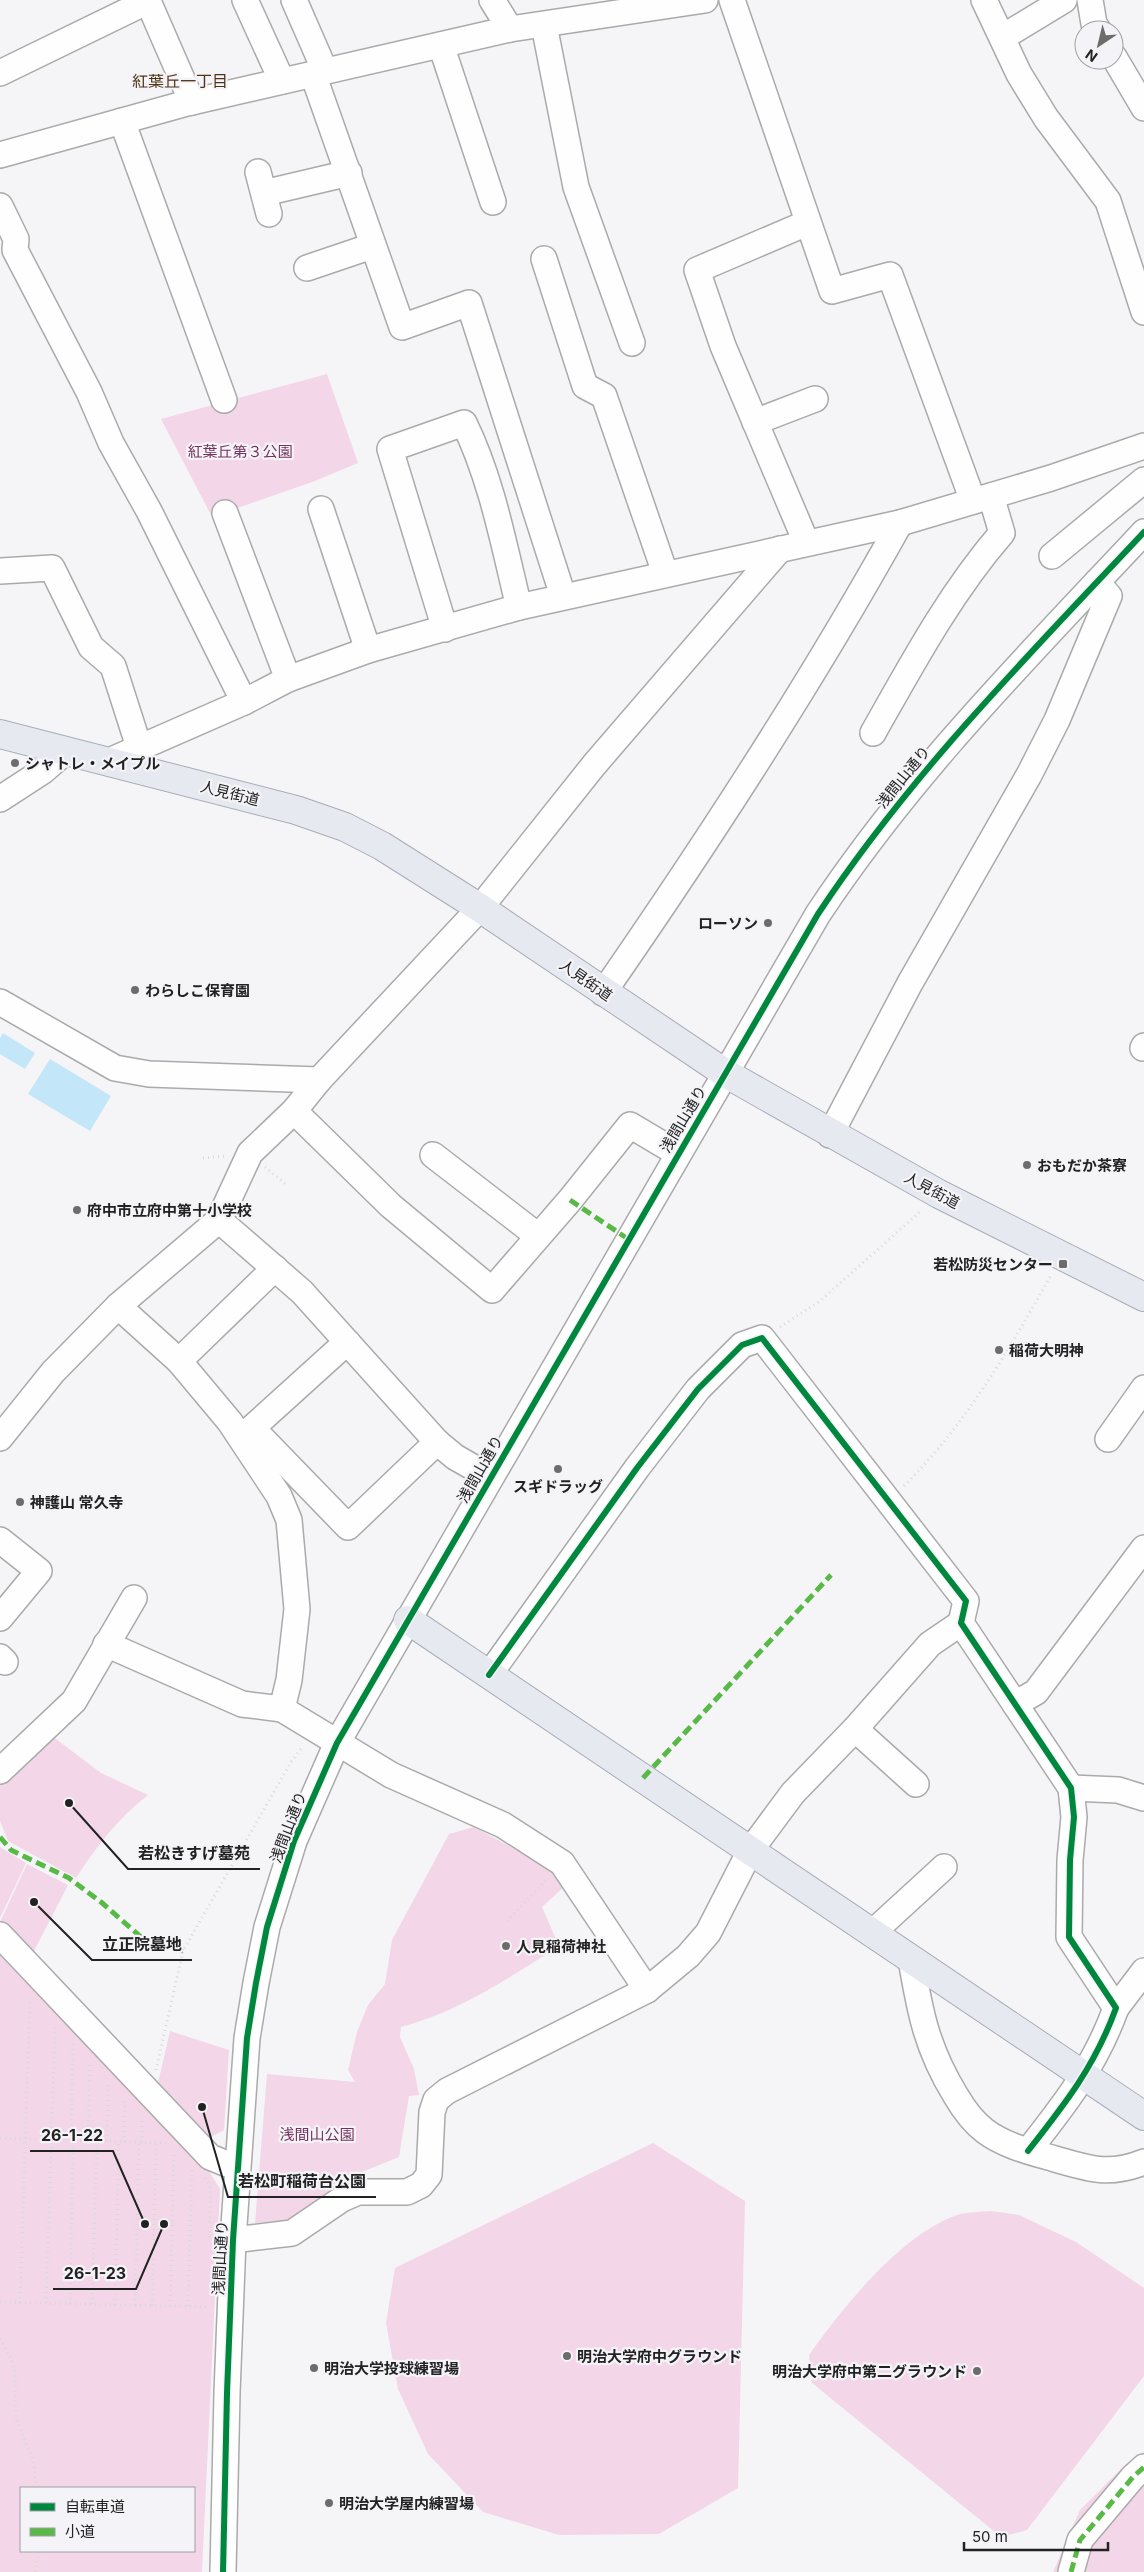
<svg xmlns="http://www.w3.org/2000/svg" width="1144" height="2572" font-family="Inter,'Noto Sans JP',sans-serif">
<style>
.green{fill:#f3d6e8;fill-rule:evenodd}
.water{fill:#c4e6f9}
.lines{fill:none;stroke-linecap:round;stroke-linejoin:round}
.minor-casing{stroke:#aaaaab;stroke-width:28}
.major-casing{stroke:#a7adb8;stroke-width:30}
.path{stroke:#d9d9d9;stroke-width:3;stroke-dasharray:1 4;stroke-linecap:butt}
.minor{stroke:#fefefe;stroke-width:25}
.major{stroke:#e6e9ef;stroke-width:28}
.quiet{stroke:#58b947;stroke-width:5;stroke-dasharray:10 5;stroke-linecap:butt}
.cycleway-casing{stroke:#f4f4f8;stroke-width:9}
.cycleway{stroke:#00873e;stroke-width:6}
.poi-dot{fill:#6c6c6d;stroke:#f4f4f8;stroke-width:2}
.labels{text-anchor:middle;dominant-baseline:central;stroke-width:4.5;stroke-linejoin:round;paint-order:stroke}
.park-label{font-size:15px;fill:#75325c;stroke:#f4f4f8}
.poi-label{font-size:15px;font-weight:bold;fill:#222223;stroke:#f4f4f8;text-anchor:start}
.street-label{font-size:15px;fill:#222223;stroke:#f4f4f8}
.neighbourhood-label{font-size:16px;fill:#4f3314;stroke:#f4f4f8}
.leader{fill:none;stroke:#222223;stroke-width:2}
.callout-dot{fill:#222223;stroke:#f4f4f8;stroke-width:2}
.callout-label{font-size:16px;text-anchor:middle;font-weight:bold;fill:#222223;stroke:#f4f4f8;stroke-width:4.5;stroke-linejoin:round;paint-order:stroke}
</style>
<rect width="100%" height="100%" fill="#f5f5f7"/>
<g class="green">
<polygon points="327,374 358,463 315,481 212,517 161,419"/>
<path d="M48,1733L101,1773L148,1795C118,1818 96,1847 76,1878L8,1841L0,1821V1780Z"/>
<path d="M474,1827L526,1855L544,1860L566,1885L542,1907L559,1946C509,1978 459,2012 401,2027L400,2037L414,2069L419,2095L409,2096L399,2157L347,2178L289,2220L255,2223L267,2074L355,2082L348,2070L357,2032L368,2005L385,1984L392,1940L449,1834Z"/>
<polygon points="0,1847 26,1863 0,1918"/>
<polygon points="27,1864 68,1885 32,1955 0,1922"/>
<path d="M0,1947L204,2163L220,2189L202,2572H0ZM21,2488H194V2551H21Z"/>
<polygon points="170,2031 229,2050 224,2130 207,2139 158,2083"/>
<polygon points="653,2143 745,2201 738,2488 659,2534 559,2535 483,2512 428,2454 398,2389 386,2323 395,2268"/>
<path d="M991,2211L1019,2215L1076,2242L1144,2288V2376L1027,2530L1001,2537L812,2383L809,2355C843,2307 903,2232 960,2214C970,2212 981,2212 991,2211Z"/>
<polygon points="1144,2452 1144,2572 1053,2572 1080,2510 1126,2464"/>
</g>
<g class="water">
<polygon points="3,1033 35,1053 25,1069 0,1054 0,1038"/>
<polygon points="50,1059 111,1096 90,1131 28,1094"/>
</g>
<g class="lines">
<defs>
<g id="minor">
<polyline points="245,0 282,81"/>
<polyline points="294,0 325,71"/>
<polyline points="492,0 510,29"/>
<polyline points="732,0 832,291 890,275 973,501"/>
<polyline points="984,0 1019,74 1046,118 1108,201 1144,312"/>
<polyline points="1090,0 1094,24 1098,30"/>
<polyline points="544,25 576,187 632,343"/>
<polyline points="1003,37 1064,0"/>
<polyline points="441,45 493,202"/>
<polyline points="1114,57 1144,108"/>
<polyline points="0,73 148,1 192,102"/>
<polyline points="313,74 402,327 469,303 563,596"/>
<polyline points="122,121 224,400"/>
<polyline points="0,155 187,103 510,29 705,0"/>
<polyline points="258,172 269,214"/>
<polyline points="264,193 349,173"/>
<polyline points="0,206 16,239 15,250 89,392 111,443 149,511 244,702"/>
<polyline points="544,259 585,386 604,396 665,573"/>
<polyline points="307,268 372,246"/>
<polyline points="755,422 815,399"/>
<polyline points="321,509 368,650"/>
<polyline points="225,513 288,679"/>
<polyline points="806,542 723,346 697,270 807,223"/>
<polyline points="1052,556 1144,480"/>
<polyline points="0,571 52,568 91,647 113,666 139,747"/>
<path d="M445,629L390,449L464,423C492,480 504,546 519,607"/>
<path d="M873,733C912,664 950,593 1002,533L991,496"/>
<polyline points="107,762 244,702 288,679 368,650 519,607 900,523 1051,478 1144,446"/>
<polyline points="0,799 43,771 65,752"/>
<path d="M603,993C709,840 810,685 900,523"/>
<polyline points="0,1002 115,1068 149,1074 319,1080"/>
<polyline points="1143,1048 1144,1046"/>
<polyline points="294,1111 391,1206 492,1290 570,1200 630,1125 677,1153"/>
<polyline points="830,1135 910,983 1029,775 1057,720 1109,596 1097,582"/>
<polyline points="433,1155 538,1236"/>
<polyline points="219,1220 302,1292 437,1442 455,1457 490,1477"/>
<polyline points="118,1306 179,1361 230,1422 279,1496 289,1520 297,1609 289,1680 282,1709"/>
<polyline points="347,1342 252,1428 348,1527 437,1442"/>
<polyline points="179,1361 275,1268"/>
<polyline points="0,1438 53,1372 118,1306 219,1220 250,1153 294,1111 319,1080 480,908 594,765 780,549"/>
<polyline points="1108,1439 1144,1388"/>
<polyline points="0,1540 39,1571 0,1618"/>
<polyline points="106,1644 242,1704 282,1709 391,1775 503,1825 562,1863 647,1990"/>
<polyline points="0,1657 5,1662"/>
<path d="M489,1675L637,1468L698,1389L742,1345L762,1338L966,1601L961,1623L1071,1788L1074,1817L1070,1860L1069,1937L1116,2008C1095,2066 1065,2104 1028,2151"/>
<polyline points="1015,1704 1036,1692 1144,1548"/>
<polyline points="855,1729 916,1784"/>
<polyline points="0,1771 74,1701 134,1598"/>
<polyline points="1071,1788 1118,1790 1144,1798"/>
<polyline points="872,1933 944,1867"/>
<polyline points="0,1935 210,2157 237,2168"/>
<path d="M911,1959C920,2013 927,2049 956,2096C963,2108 973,2122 985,2131C1005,2146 1031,2152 1055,2159C1090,2169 1109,2176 1144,2162"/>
<polyline points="1116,2008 1144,1971"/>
<polyline points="233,2240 292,2233 342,2199 358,2192 407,2192 421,2185 429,2175 432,2112 436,2100 447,2091 647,1990 688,1956 708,1933 750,1851 793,1793 855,1729 930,1644 961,1623"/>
<path d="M223,2572L227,2393L233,2240L247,2038L256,1983L267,1927L294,1841L337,1743L818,914C912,772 1029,655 1144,532"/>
<polyline points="1071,2572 1080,2540 1133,2477 1144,2467"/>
</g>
<g id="major">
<polyline points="0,734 296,810 345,827 382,846 480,908 725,1073 939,1194 1144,1297"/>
<polyline points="408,1620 1144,2116"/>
</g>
</defs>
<use href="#minor" class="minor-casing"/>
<use href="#major" class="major-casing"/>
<g class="path">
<polyline points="203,1158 225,1156"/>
<polyline points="265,1167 288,1186"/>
<polyline points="780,1327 820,1301 922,1210"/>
<path d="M904,1486C966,1424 1009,1350 1051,1275"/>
<polyline points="507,1921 548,1878"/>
<polyline points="156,2070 183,1951 291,1762 302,1747"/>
<polyline points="0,2138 167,2143"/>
<polyline points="71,2140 73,2043"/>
<polyline points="88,2141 90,2062"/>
<polyline points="107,2141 108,2082"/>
<polyline points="124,2142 125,2100"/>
<polyline points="142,2142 142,2118"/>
<polyline points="205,2178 211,2189 209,2238"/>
<polyline points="0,2302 207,2307 207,2304"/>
<polyline points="20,2303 30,1999"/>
<polyline points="46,2303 55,2024"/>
<polyline points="70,2304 73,2140"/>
<polyline points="92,2304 97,2141"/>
<polyline points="115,2305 119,2142"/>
<polyline points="135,2305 139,2142"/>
<polyline points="152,2305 156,2143"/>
<polyline points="170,2306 174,2151"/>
<polyline points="188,2306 192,2170"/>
<polyline points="0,2339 11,2358 15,2371 16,2418 34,2463 36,2488"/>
<polyline points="35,2572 35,2565 40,2551"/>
</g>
<use href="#minor" class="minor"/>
<use href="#major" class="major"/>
<g class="quiet">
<polyline points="570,1200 628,1239"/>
<polyline points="643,1778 831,1575"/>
<polyline points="0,1837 11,1850 69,1878 101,1902 142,1938 183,1951"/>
<polyline points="1071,2572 1080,2540 1133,2477 1144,2467"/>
</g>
<defs>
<g id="cycleway">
<path d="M489,1675L637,1468L698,1389L742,1345L762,1338L966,1601L961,1623L1071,1788L1074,1817L1070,1860L1069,1937L1116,2008C1095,2066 1065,2104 1028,2151"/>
<path d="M223,2572L227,2393L233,2240L247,2038L256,1983L267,1927L294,1841L337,1743L818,914C912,772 1029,655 1144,532"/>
</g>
</defs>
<use href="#cycleway" class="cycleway-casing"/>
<use href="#cycleway" class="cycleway"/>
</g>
<g class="poi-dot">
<circle cx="15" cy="763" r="5"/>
<circle cx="768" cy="923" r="5"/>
<circle cx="135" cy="990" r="5"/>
<circle cx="1027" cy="1165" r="5"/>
<circle cx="77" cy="1210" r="5"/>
<rect x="1058" y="1259" width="10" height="10" rx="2.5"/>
<circle cx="999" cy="1350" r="5"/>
<circle cx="558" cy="1469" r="5"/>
<circle cx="20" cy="1502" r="5"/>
<circle cx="506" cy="1946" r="5"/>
<circle cx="567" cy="2356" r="5"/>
<circle cx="314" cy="2368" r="5"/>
<circle cx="977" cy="2371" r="5"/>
<circle cx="329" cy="2503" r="5"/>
</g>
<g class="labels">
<g class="park-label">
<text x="240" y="451">紅葉丘第３公園</text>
<text x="317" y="2134">浅間山公園</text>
</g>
<g class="poi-label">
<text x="25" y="763">シャトレ・メイプル</text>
<text x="758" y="923" text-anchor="end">ローソン</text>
<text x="145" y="990">わらしこ保育園</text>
<text x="1037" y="1165">おもだか茶寮</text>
<text x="87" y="1210">府中市立府中第十小学校</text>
<text x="1053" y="1264" text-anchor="end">若松防災センター</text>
<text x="1009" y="1350">稲荷大明神</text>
<text x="558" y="1486" text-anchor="middle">スギドラッグ</text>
<text x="30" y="1502">神護山 常久寺</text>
<text x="516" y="1946">人見稲荷神社</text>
<text x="577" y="2356">明治大学府中グラウンド</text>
<text x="324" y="2368">明治大学投球練習場</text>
<text x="967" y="2371" text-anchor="end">明治大学府中第二グラウンド</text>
<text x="339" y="2503">明治大学屋内練習場</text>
</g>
<g class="street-label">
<text transform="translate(903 777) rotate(-51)">浅間山通り</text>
<text transform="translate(230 793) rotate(14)">人見街道</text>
<text transform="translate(586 980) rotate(35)">人見街道</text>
<text transform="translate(683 1119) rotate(-59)">浅間山通り</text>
<text transform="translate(932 1190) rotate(28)">人見街道</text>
<text transform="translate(480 1469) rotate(-60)">浅間山通り</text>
<text transform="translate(288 1827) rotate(-69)">浅間山通り</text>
<text transform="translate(220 2258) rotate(-87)">浅間山通り</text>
</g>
<g class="neighbourhood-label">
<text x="180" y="81">紅葉丘一丁目</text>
</g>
</g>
<path class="leader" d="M69 1803L128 1869H260M34 1902L92 1960H192M145 2224L113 2151H30M202 2107L228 2197H376M164 2224L136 2289H53"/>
<g class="callout-dot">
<circle cx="69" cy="1803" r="5"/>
<circle cx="34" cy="1902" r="5"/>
<circle cx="145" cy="2224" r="5"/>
<circle cx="202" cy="2107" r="5"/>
<circle cx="164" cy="2224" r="5"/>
</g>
<g class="callout-label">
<text x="194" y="1859">若松きすげ墓苑</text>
<text x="142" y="1950">立正院墓地</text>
<text x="72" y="2141">26-1-22</text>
<text x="302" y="2187">若松町稲荷台公園</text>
<text x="95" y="2279">26-1-23</text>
</g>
<rect x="20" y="2487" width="175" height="65" fill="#f4f4f8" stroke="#a0a0a3"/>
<rect x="30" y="2503" width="25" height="8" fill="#00873e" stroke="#a0a0a3"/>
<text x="65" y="2512" font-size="15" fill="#222223">自転車道</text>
<rect x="30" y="2528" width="25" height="8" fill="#58b947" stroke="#a0a0a3"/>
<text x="65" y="2537" font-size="15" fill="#222223">小道</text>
<g transform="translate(1099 45) rotate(215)"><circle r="24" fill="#f4f4f8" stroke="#a0a0a3"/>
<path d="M0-4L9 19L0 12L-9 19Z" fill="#6c6c6d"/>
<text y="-8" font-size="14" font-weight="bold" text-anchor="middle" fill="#222223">N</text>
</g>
<path d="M964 2542v8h144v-8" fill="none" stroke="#222223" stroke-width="2.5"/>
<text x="972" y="2542" font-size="15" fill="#222223" stroke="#f4f4f8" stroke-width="4" paint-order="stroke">50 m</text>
</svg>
